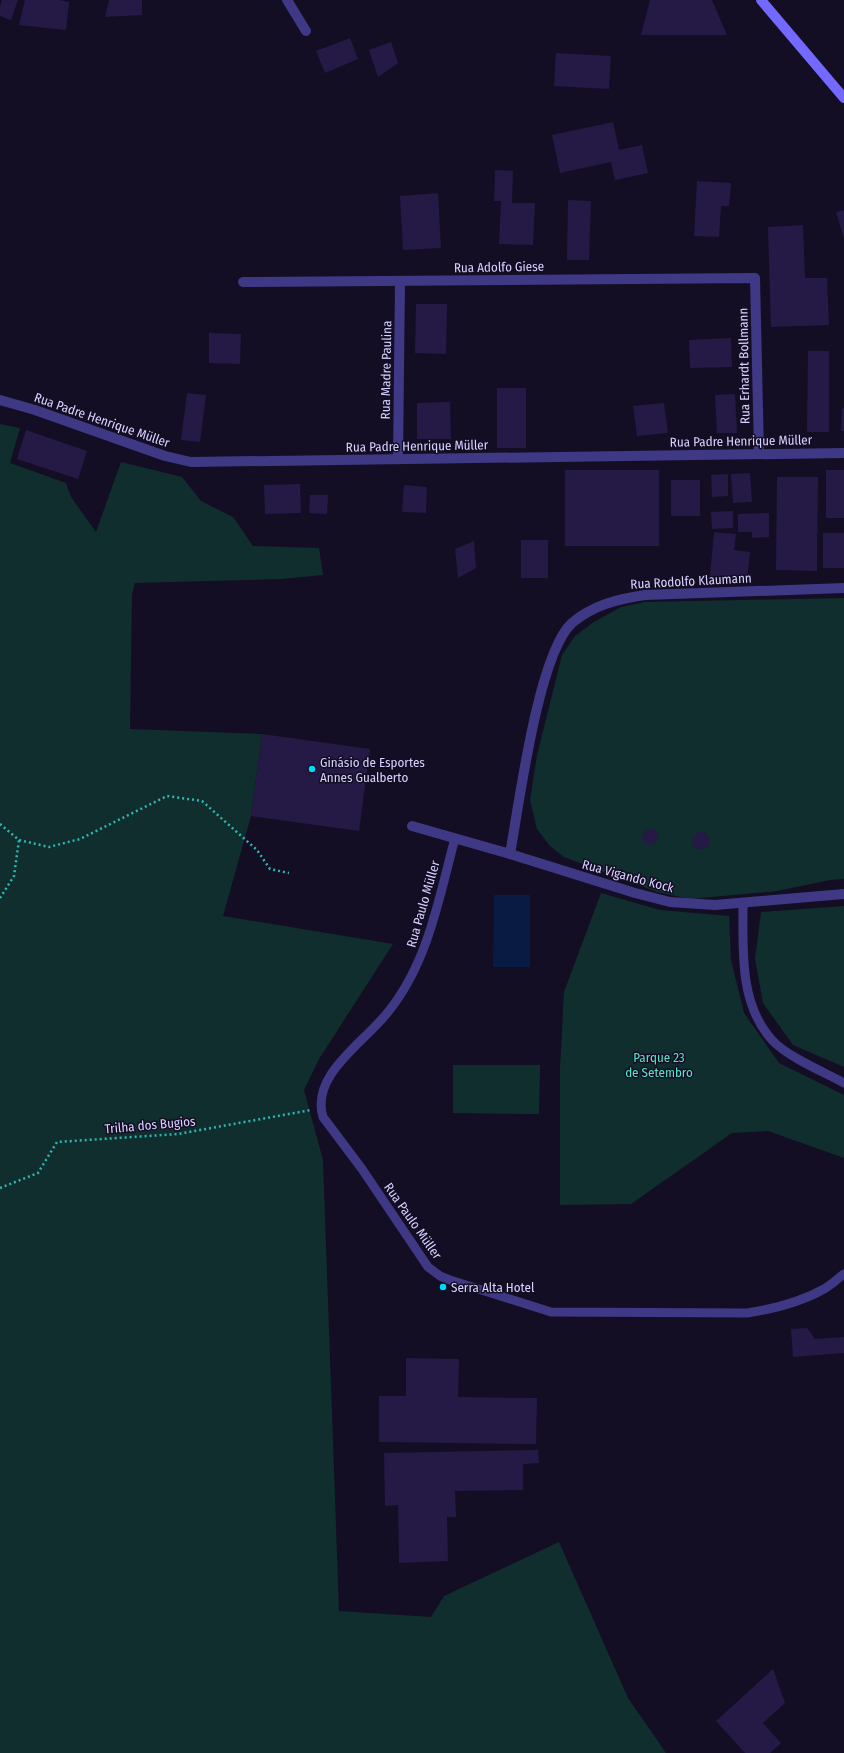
<svg xmlns="http://www.w3.org/2000/svg" width="844" height="1753" font-family="'Fira Sans Condensed',sans-serif">
<style>
.green{fill:#112e2e}
.water{fill:#091b42}
.building{fill:#251a45}
.lines{fill:none;stroke-linecap:round;stroke-linejoin:round}
.path{stroke:#2db7b5;stroke-width:2.5;stroke-dasharray:2 3;stroke-linecap:butt}
.lane{stroke:#3f3884;stroke-width:9}
.street{stroke:#3f3884;stroke-width:10}
.secondary{stroke:#7368ff;stroke-width:10}
.poi-dot{fill:#00d8fc;stroke:#130e24;stroke-width:1.5}
.labels{text-anchor:middle;dominant-baseline:central;stroke-width:3;stroke-linejoin:round;paint-order:stroke}
.street-label{font-size:13px;fill:#d8d1ff;stroke:#130e24}
.poi-label{font-size:13px;fill:#d8d1ff;stroke:#130e24;text-anchor:start}
.park-label{font-size:13px;fill:#5be1c5;stroke:#130e24}
</style>
<rect width="100%" height="100%" fill="#130e24"/>
<g class="green">
<polygon points="0,424 20,428 10,463 66,483 71,497 96,532 121,462 182,477 201,501 233,517 253,546 319,548 323,575 281,579 135,583 132,594 130,729 262,734 251,816 223,916 393,944 319,1059 304,1090 323,1160 339,1611 431,1617 444,1596 559,1542 628,1698 666,1753 0,1753"/>
<polygon points="844,598 844,879 830,880 777,891 690,899 657,892 564,857 550,846 537,829 530,800 537,755 562,655 575,636 594,622 621,607 645,602"/>
<polygon points="601,893 660,910 729,916 731,960 744,1013 779,1063 844,1095 844,1158 768,1131 732,1133 631,1204 560,1205 560,1069 564,992"/>
<polygon points="844,906 844,1067 793,1045 763,1003 755,959 761,912"/>
<polygon points="453,1065 540,1065 539,1114 453,1113"/>
</g>
<polygon class="water" points="494,895 530,895 530,967 493,967"/>
<g class="building">
<polygon points="2,0 18,0 11,20 0,16 0,7"/>
<polygon points="25,0 59,0 69,2 66,30 19,25"/>
<polygon points="109,0 142,0 142,15 105,17"/>
<polygon points="650,0 712,0 727,35 641,35"/>
<polygon points="350,38 358,59 325,73 316,51"/>
<polygon points="391,42 398,63 378,77 369,50"/>
<polygon points="556,53 611,56 609,89 554,86"/>
<polygon points="613,122 619,150 642,145 648,173 615,180 611,162 560,173 552,135"/>
<polygon points="495,170 513,171 512,203 535,203 533,245 499,244 501,201 494,201"/>
<polygon points="697,181 731,183 729,206 721,206 719,237 694,236"/>
<polygon points="438,193 441,248 403,250 400,196"/>
<polygon points="568,200 591,201 589,260 567,260"/>
<polygon points="844,210 844,239 836,212"/>
<polygon points="803,225 805,278 827,278 829,325 771,327 768,227"/>
<polygon points="416,304 447,304 446,354 415,353"/>
<polygon points="209,333 241,334 240,364 209,363"/>
<polygon points="731,338 732,367 690,368 689,340"/>
<polygon points="808,351 829,351 829,432 807,432"/>
<rect x="497" y="388" width="29" height="60"/>
<polygon points="187,393 206,395 200,442 181,440"/>
<polygon points="735,394 737,433 717,433 715,395"/>
<polygon points="450,402 451,439 417,439 417,403"/>
<polygon points="664,403 668,433 637,436 633,406"/>
<polygon points="844,408 844,431 841,431 842,409"/>
<polygon points="26,430 87,451 78,479 17,459"/>
<rect x="565" y="470" width="94" height="76"/>
<rect x="826" y="470" width="18" height="48"/>
<polygon points="750,473 752,502 733,503 731,474"/>
<polygon points="728,474 728,496 712,497 711,475"/>
<polygon points="777,477 818,477 817,571 776,570"/>
<rect x="671" y="480" width="29" height="36"/>
<polygon points="300,484 301,513 265,514 264,485"/>
<polygon points="404,485 427,487 426,513 402,512"/>
<polygon points="310,495 328,495 327,514 309,513"/>
<polygon points="733,511 733,528 712,529 711,512"/>
<polygon points="769,513 769,537 752,538 752,532 738,532 738,514"/>
<polygon points="714,532 736,534 734,550 750,552 747,580 710,576"/>
<rect x="823" y="533" width="21" height="35"/>
<rect x="521" y="540" width="27" height="38"/>
<polygon points="474,541 476,568 458,578 455,549"/>
<polygon points="262,734 370,749 359,831 251,816"/>
<circle cx="650" cy="837" r="8"/>
<circle cx="701" cy="841" r="9"/>
<polygon points="807,1328 815,1339 844,1337 844,1353 793,1357 791,1329"/>
<polygon points="406,1358 459,1359 458,1397 537,1398 536,1444 379,1442 379,1396 406,1396"/>
<polygon points="538,1450 539,1463 523,1464 523,1490 455,1491 456,1517 447,1517 448,1561 399,1563 398,1505 385,1506 384,1453"/>
<polygon points="773,1669 785,1703 763,1723 781,1743 770,1753 745,1753 716,1721"/>
</g>
<g class="lines">
<g class="path">
<polyline points="0,824 19,840 49,847 80,839 167,796 202,801 257,850 270,869 289,873"/>
<polyline points="0,898 14,876 19,840"/>
<polyline points="0,1188 38,1173 57,1142 178,1134 311,1110"/>
</g>
<g class="lane">
<path d="M455,838C439,898 428,963 388,1012C365,1042 310,1075 323,1117L362,1169L428,1267L440,1276L450,1280L551,1312L747,1313C773,1309 801,1302 824,1289C831,1285 837,1279 844,1274"/>
<path d="M743,904C743,950 739,1005 773,1041C788,1057 824,1072 844,1083"/>
</g>
<g class="street">
<polyline points="287,0 306,31"/>
<polyline points="243,282 755,278 759,453"/>
<polyline points="0,400 35,410 165,456 191,462 844,453"/>
<polyline points="398,459 400,281"/>
<polyline points="412,826 510,854 635,893 670,902 715,905 844,894"/>
<path d="M510,854C519,805 538,654 572,623C593,605 618,599 645,595L844,588"/>
</g>
<polyline class="secondary" points="761,0 844,98"/>
</g>
<g class="poi-dot">
<circle cx="312" cy="769" r="4"/>
<circle cx="443" cy="1287" r="4"/>
</g>
<g class="labels">
<g class="street-label">
<text transform="translate(499 267) rotate(-1)">Rua Adolfo Giese</text>
<text transform="translate(744 366) rotate(-91)">Rua Erhardt Bollmann</text>
<text transform="translate(386 370) rotate(-89)">Rua Madre Paulina</text>
<text transform="translate(102 420) rotate(19)">Rua Padre Henrique Müller</text>
<text transform="translate(741 441) rotate(-1)">Rua Padre Henrique Müller</text>
<text transform="translate(417 446) rotate(-1)">Rua Padre Henrique Müller</text>
<text transform="translate(691 581) rotate(-3)">Rua Rodolfo Klaumann</text>
<text transform="translate(628 876) rotate(15)">Rua Vigando Kock</text>
<text transform="translate(423 904) rotate(-74)">Rua Paulo Müller</text>
<text transform="translate(150 1125) rotate(-5)">Trilha dos Bugios</text>
<text transform="translate(413 1221) rotate(55)">Rua Paulo Müller</text>
</g>
<g class="poi-label">
<text x="320" y="762">Ginásio de Esportes<tspan x="320" dy="15">Annes Gualberto</tspan></text>
<text x="451" y="1287">Serra Alta Hotel</text>
</g>
<g class="park-label">
<text x="659" y="1057">Parque 23<tspan x="659" dy="15">de Setembro</tspan></text>
</g>
</g>
</svg>
